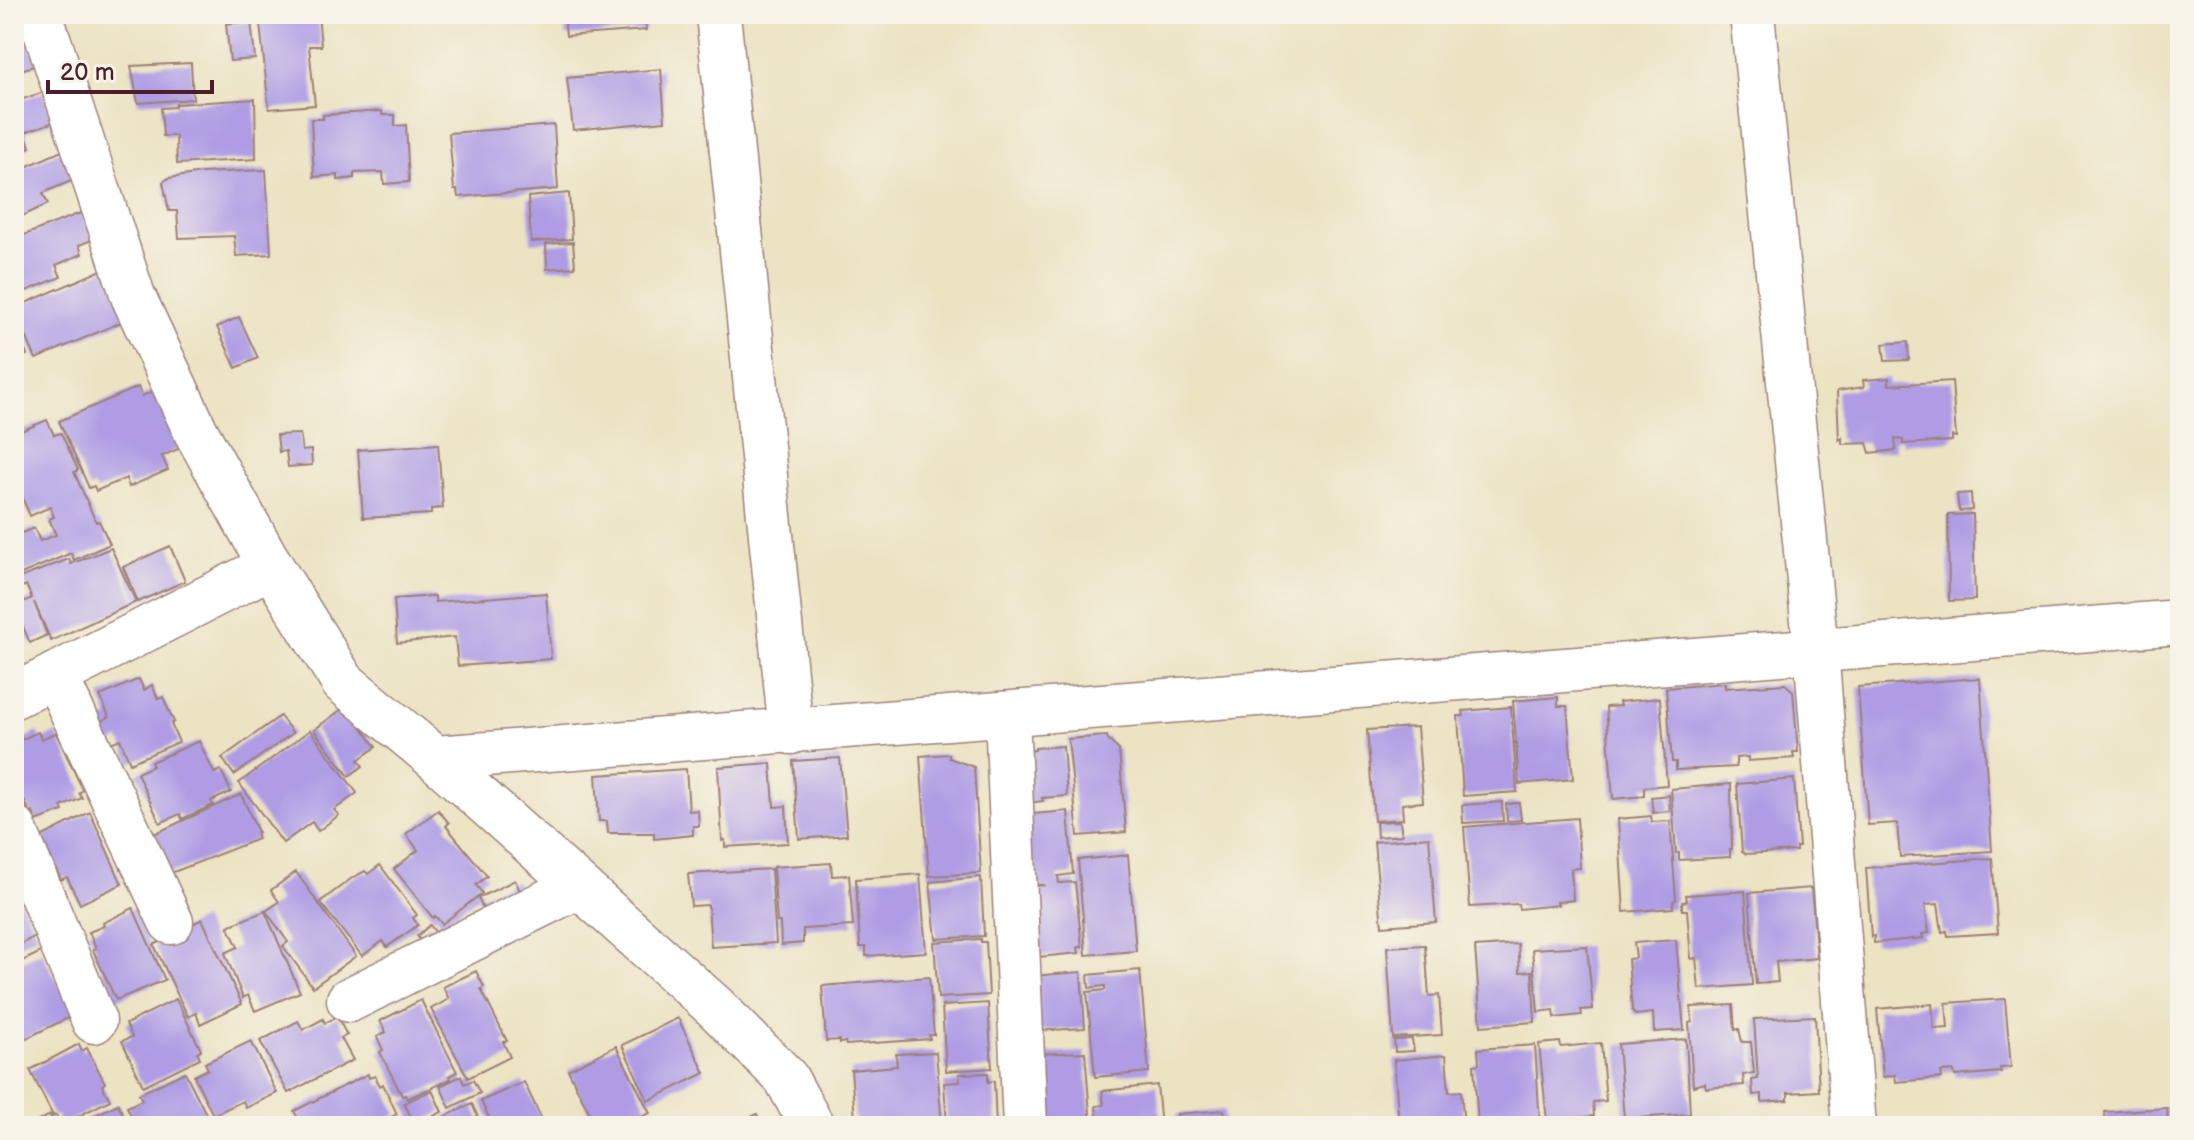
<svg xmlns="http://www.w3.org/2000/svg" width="2194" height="1140" font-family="'Balsamiq Sans',sans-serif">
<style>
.building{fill:#af9ce5}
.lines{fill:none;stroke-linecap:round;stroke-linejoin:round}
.minor-casing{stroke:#9b8177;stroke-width:47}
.minor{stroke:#fff;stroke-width:44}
</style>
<rect width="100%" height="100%" fill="#f7f3e8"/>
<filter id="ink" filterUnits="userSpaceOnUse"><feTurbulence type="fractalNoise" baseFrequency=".0125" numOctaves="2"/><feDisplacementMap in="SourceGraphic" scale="16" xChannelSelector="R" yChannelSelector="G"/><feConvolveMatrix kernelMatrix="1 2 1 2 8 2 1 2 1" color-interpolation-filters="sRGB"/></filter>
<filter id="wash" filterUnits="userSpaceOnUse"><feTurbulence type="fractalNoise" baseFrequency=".006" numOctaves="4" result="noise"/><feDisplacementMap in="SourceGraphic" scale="32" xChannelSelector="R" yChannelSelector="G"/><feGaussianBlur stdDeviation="1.8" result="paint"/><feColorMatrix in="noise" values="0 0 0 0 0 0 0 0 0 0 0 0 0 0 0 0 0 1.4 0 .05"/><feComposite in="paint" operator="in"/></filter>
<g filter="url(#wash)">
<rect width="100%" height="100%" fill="#ece3c3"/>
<g id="blocks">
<g class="building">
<polygon points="259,14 318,14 321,46 309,46 315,105 269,109"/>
<polygon points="564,14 645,14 646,30 566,36"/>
<polygon points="251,21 255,59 230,61 226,24"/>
<polygon points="27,34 37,65 14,72 14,38"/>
<polygon points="191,63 193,99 138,103 131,66"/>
<polygon points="661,69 665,121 573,130 567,78"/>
<polygon points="44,92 54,122 25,132 30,147 14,152 14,102"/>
<polygon points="255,99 256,159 177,164 176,136 163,136 161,108 175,107 176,104"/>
<polygon points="382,111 382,115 395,115 395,126 406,125 409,182 384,184 383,172 354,173 354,178 338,180 338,175 314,177 311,119 323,119 323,115"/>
<polygon points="554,125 558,189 458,197 457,190 454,190 449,133"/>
<polygon points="64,150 76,179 43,193 48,204 14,220 14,172"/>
<polygon points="266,170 271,254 236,256 234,236 179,238 177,211 169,211 163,182 169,178 202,173"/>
<polygon points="569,193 572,239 531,242 528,197"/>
<polygon points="83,212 94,239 79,245 82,254 56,265 61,277 19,294 16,287 14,288 14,239"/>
<polygon points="573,242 575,267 547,269 546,244"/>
<polygon points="111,266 133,317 36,359 14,308"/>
<polygon points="239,317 258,358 236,368 217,327"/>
<polygon points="14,326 27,355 15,359 18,363 14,365"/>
<polygon points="1908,342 1909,360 1885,361 1883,344"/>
<polygon points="1889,378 1889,385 1952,381 1956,437 1952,436 1952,441 1903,444 1903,440 1895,439 1896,450 1870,453 1867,443 1842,444 1842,438 1839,440 1837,391 1864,387 1863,380"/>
<polygon points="138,387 142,396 160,388 185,446 162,456 168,470 129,487 126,478 96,491 94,486 89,488 59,421"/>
<polygon points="47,420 54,435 61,433 78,470 74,472 96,522 99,521 110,544 74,560 71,553 14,577 14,536 34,528 40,541 56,535 49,519 54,517 50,507 30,516 21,495 14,498 14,434"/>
<polygon points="300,434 302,451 311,450 312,465 288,467 286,451 279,452 277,435"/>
<polygon points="438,444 443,508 431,509 431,514 363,518 358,450"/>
<polygon points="1971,493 1972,510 1959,511 1957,494"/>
<polygon points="1973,514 1975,600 1949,601 1948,515"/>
<polygon points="170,546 185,581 138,602 123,567"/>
<polygon points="111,548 136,602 51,641 34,602 47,635 30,643 14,606 32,598 26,585 18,589 14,580 69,559 71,564"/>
<polygon points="546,593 551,659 458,666 455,637 397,643 394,599 435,596 435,602"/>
<polygon points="1980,678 1992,851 1900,857 1897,823 1868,825 1858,687"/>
<polygon points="139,679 144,690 152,685 158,699 163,697 174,722 171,724 179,742 130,763 120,739 104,746 95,724 109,717 100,696"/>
<polygon points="1725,683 1725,688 1785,684 1793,691 1798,752 1793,752 1794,758 1748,761 1748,757 1736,758 1736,767 1676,770 1676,762 1672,762 1666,688"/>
<polygon points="1558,697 1558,706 1567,706 1573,779 1519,784 1513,701"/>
<polygon points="1660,698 1667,785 1644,787 1644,796 1613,799 1606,707 1620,706 1619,702"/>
<polygon points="346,706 376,747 358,760 363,766 349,776 314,730"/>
<polygon points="1511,707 1517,792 1463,796 1458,716 1464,716 1463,711"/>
<polygon points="280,716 293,733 234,775 222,758"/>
<polygon points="1417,727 1423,802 1402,804 1403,819 1374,821 1367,730"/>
<polygon points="310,730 357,793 334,810 339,815 318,831 312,822 283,843 239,783"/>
<polygon points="38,732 41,739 56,733 83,790 79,793 82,798 61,807 63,811 36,821 33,812 30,813 14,778 14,743"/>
<polygon points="1107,736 1108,740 1119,750 1126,832 1078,836 1068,739"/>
<polygon points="199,741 214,773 221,770 231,792 211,801 213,805 182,819 180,814 160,823 137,773 153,766 151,762"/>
<polygon points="1063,746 1067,796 1042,798 1043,801 1021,804 1027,751 1035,750 1035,748"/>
<polygon points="949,754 949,758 974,767 981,873 929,876 920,756"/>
<polygon points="840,758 847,835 799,839 793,761"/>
<polygon points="771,763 774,807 786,806 788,843 725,847 725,840 722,841 718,767"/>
<polygon points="686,769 689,811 698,810 699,826 693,826 693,835 654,839 654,833 608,833 607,821 599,821 596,775"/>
<polygon points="1794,779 1799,847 1796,847 1796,851 1746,854 1742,852 1737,784"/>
<polygon points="1731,784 1732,849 1730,849 1730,857 1679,860 1679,853 1676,853 1671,789"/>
<polygon points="241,794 258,832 256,832 258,839 166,875 143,839"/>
<polygon points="1669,795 1670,811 1653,813 1651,797"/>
<polygon points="1502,802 1503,821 1463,823 1462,805"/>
<polygon points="1519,803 1521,820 1507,821 1506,804"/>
<polygon points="438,810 449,823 446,826 487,876 476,885 482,893 442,924 435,916 433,918 394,869 418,850 406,834"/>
<polygon points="1068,811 1073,874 1058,876 1059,883 1075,882 1082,947 1078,947 1079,953 1029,958 1022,887 1045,885 1027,885 1021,815"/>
<polygon points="90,812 122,884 80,904 67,877 61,880 41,837"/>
<polygon points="1651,816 1652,822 1670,821 1676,900 1673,901 1673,908 1624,912 1618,819"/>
<polygon points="1577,818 1580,868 1571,869 1573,900 1557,902 1558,905 1519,909 1518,904 1470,907 1464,827"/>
<polygon points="1400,821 1402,835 1377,837 1376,822"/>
<polygon points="1429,837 1436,922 1382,926 1374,842"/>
<polygon points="1128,855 1136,951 1086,955 1078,860"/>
<polygon points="1992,858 1998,933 1948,936 1947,931 1942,932 1938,904 1925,905 1929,933 1922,934 1923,938 1874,943 1874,936 1871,937 1866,868"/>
<polygon points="831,863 832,876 849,875 853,926 803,929 803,943 781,945 780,922 777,922 773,867"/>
<polygon points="380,865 417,915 413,918 418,925 387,947 383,941 362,956 320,902 352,878 365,871 368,874"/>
<polygon points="771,869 776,943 711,947 708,905 691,906 688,874"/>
<polygon points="296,872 356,956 313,987 283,946 288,942 266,911 279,902 271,890"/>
<polygon points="920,874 926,952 866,956 866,947 860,947 856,879"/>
<polygon points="981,877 984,936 936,939 930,882"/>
<polygon points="515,880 526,904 489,922 478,898"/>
<polygon points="14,886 37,936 14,947"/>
<polygon points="1811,888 1817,958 1776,962 1778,982 1756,984 1749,893"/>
<polygon points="1745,891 1752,985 1699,989 1696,958 1691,959 1687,910 1682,910 1682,902 1687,901 1686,895"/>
<polygon points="133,908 165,980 116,1000 93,950 96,948 89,932 104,926 103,923"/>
<polygon points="265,911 300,992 255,1011 248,995 243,998 225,953 238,947 228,926"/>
<polygon points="202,919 242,1004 200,1024 196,1013 188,1017 154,945"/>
<polygon points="430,925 443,942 429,952 417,936"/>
<polygon points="981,939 981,942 986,942 989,995 938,998 934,942"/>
<polygon points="1676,940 1684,1030 1654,1032 1653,1013 1635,1015 1632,1010 1628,959 1636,958 1634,943"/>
<polygon points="1518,944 1520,972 1532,971 1535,1022 1481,1026 1475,947"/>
<polygon points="1425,945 1429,996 1439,995 1442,1035 1393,1038 1387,947"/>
<polygon points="1587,946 1593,1009 1581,1010 1582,1015 1555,1018 1554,1010 1538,1012 1532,949"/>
<polygon points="41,952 76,1014 21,1041 14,1031 14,965"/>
<polygon points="1140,970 1149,1072 1095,1077 1087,992 1105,990 1105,986 1089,988 1088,975"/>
<polygon points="476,971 484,987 481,989 507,1041 503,1042 510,1057 468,1078 431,1009 449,999 443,987"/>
<polygon points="1081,972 1085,1028 1035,1031 1032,976"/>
<polygon points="929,977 934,1035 929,1035 930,1039 846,1045 845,1042 840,1043 840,1040 826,1041 822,986"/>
<polygon points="176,999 201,1050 197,1052 200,1058 143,1086 122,1041 132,1037 126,1024"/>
<polygon points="2005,999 2011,1067 2000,1068 2001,1072 1955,1076 1954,1071 1941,1072 1942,1078 1896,1082 1895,1075 1883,1077 1877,1009 1932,1004 1934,1029 1948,1028 1946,1003"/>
<polygon points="421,1000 457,1072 449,1076 451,1079 407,1099 405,1095 402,1096 380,1052 383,1050 377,1037 386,1032 380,1021"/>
<polygon points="988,1003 992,1068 946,1071 942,1006"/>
<polygon points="1733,1005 1735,1030 1739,1029 1742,1042 1751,1042 1754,1073 1743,1075 1744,1085 1706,1088 1705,1083 1693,1086 1689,1023 1692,1022 1691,1007"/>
<polygon points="1815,1016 1819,1091 1788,1093 1788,1100 1762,1102 1762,1094 1753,1095 1752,1080 1758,1079 1754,1019"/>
<polygon points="337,1017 347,1035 341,1038 353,1060 288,1093 260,1041 298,1021 303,1030 323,1019 325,1023"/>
<polygon points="678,1018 705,1073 648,1101 622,1045"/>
<polygon points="1412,1039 1414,1051 1395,1052 1394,1040"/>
<polygon points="1686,1039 1690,1114 1624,1119 1618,1044"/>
<polygon points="251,1041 277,1093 246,1108 243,1101 213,1115 194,1076 208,1069 205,1063"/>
<polygon points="1560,1042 1561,1047 1601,1043 1606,1101 1593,1102 1594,1116 1547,1121 1539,1044"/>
<polygon points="79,1044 82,1051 87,1048 105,1083 102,1085 110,1100 61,1125 56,1115 53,1116 30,1070"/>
<polygon points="1535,1045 1540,1125 1478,1126 1474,1065 1479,1064 1478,1049"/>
<polygon points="616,1046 650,1113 622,1126 596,1126 568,1070"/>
<polygon points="936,1052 942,1126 862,1126 855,1120 851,1070 897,1066 896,1054"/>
<polygon points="1085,1052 1091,1126 1044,1126 1035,1054"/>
<polygon points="1446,1055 1449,1092 1461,1091 1464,1126 1399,1126 1394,1060"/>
<polygon points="185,1072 211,1124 206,1126 136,1126 127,1107 142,1100 139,1094"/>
<polygon points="988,1073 988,1082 994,1081 996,1126 947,1126 944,1083 960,1082 959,1074"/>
<polygon points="368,1074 369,1078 375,1076 380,1086 383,1084 397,1114 386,1120 389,1126 302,1126 294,1111"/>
<polygon points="461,1076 464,1084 473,1080 480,1093 450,1108 440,1086"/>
<polygon points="524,1082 545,1126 493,1126 481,1101"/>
<polygon points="1157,1085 1161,1126 1098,1126 1096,1106 1104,1105 1102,1091"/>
<polygon points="432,1090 442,1112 415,1125 404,1103"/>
<polygon points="118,1104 129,1126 72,1126"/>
<polygon points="472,1104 482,1126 424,1126"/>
<polygon points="2167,1108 2168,1126 2106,1126 2105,1112"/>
<polygon points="1224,1110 1225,1125 1178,1126 1177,1114"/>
<polygon points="757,1114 763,1126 731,1126"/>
<polygon points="50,1115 55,1126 33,1126 32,1124"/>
</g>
</g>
</g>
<g filter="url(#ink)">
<use href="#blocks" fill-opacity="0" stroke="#9b8177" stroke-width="2"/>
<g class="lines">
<defs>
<g id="minor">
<polyline points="40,14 133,296 196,432 265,556 343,682 435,758 715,1007 786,1078 812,1126"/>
<polyline points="718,14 791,732"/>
<polyline points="1752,14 1816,650 1854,1126"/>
<polyline points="55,675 171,922"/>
<polyline points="14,696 271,566"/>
<polyline points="1007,715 1025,1126"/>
<polyline points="435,758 2180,622"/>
<polyline points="14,828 94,1021"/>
<polyline points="349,1000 579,886"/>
</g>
</defs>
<use href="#minor" class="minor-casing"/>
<use href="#minor" class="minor"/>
</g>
</g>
<rect width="2194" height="1140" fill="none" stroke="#f7f3e8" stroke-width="48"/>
<path d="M48 80v12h164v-12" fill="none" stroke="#4a1f2b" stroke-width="4"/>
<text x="60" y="80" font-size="24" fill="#4a1f2b" stroke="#f7f3e8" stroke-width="6" paint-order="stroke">20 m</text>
</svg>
